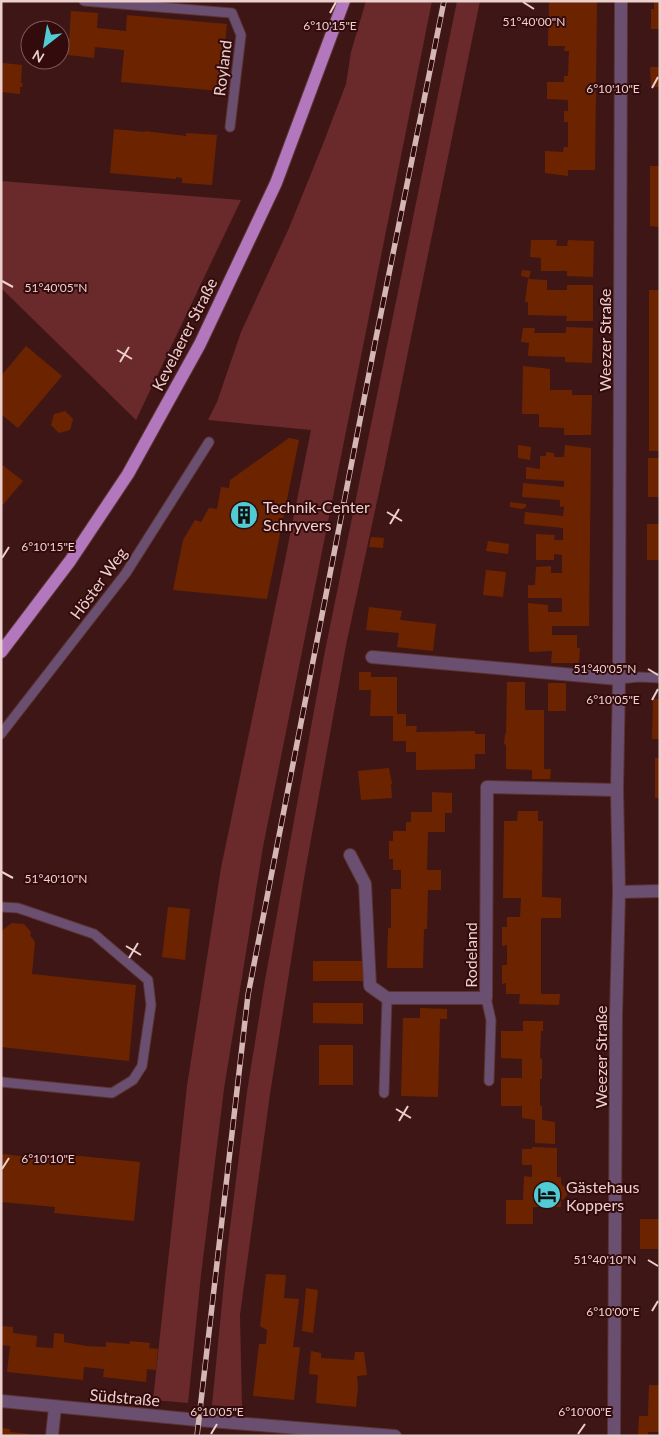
<svg xmlns="http://www.w3.org/2000/svg" width="661" height="1437" font-family="Lato,sans-serif">
<style>
.green{fill:#6a2a2b}
.building{fill:#6c2400}
.lines{fill:none;stroke-linecap:round;stroke-linejoin:round}
.service-casing{stroke:#5a3433;stroke-width:11}
.minor-casing{stroke:#5a3433;stroke-width:14}
.primary-casing{stroke:#5a3433;stroke-width:14}
.service{stroke:#6b4f70;stroke-width:9}
.minor{stroke:#6b4f70;stroke-width:12}
.primary{stroke:#b277bc;stroke-width:12}
.rail-casing{stroke:#d4b6b4;stroke-width:5.5}
.rail{stroke:#330b0d;stroke-width:4;stroke-dasharray:11;stroke-linecap:butt}
.ticks{fill:none;stroke:#ecd0ce;stroke-width:2}
.labels{text-anchor:middle;dominant-baseline:central;stroke-width:4;stroke-linejoin:round;paint-order:stroke}
.street-label{font-size:16px;fill:#ecd0ce;stroke:#330b0d}
.poi-label{font-size:16px;fill:#ecd0ce;stroke:#330b0d;text-anchor:start}
.ticks-label{font-size:12px;text-anchor:middle;fill:#ecd0ce;stroke:#330b0d;stroke-width:4;stroke-linejoin:round;paint-order:stroke}
</style>
<rect width="100%" height="100%" fill="#3e1616"/>
<g class="green">
<polygon points="366,1 432,1 263,847 224,1089 201,1275 188,1403 153,1400 187,1086 221,868 284,565 311,430 208,420 217,402 241,332 289,228 321,149 346,84 351,52"/>
<polygon points="457,1 480,1 384,469 346,645 304,878 270,1094 240,1315 242,1408 212,1405 227,1252 247,1092 265,980 324,656"/>
<polygon points="1,181 241,200 136,420 1,288"/>
</g>
<g class="building">
<polygon points="549,1 597,1 595,170 568,170 568,176 545,173 545,151 563,152 564,147 568,147 568,122 564,122 564,111 568,111 568,100 547,99 547,82 564,82 564,76 568,76 569,51 564,51 565,46 548,46"/>
<polygon points="654,1 660,1 660,29 651,29 651,9 654,9"/>
<polygon points="71,11 98,13 97,28 126,31 127,15 227,24 220,91 121,82 124,50 95,47 94,58 68,55"/>
<polygon points="3,63 22,65 21,83 23,83 22,87 20,87 20,94 1,92 1,65"/>
<polygon points="650,67 660,67 660,87 651,87"/>
<polygon points="114,129 145,132 145,131 186,136 186,133 217,135 212,185 182,183 182,178 176,177 176,179 110,173"/>
<polygon points="650,166 660,166 660,227 650,226"/>
<polygon points="531,240 557,240 556,246 567,246 568,240 594,241 593,277 567,276 567,271 541,271 541,258 530,257"/>
<polygon points="522,270 531,271 529,278 521,276"/>
<polygon points="528,279 547,280 547,290 567,290 567,285 593,285 593,321 566,321 567,316 528,315 528,302 525,302"/>
<rect x="649" y="290" width="11" height="161"/>
<polygon points="566,327 593,328 592,363 565,362 565,357 528,356 529,343 521,342 523,328 535,328 534,333 566,333"/>
<polygon points="26,346 62,376 18,428 1,414 1,376"/>
<polygon points="523,366 550,369 550,390 572,390 572,395 592,395 591,435 564,435 564,428 539,427 539,414 522,414"/>
<polygon points="65,411 73,419 70,430 59,433 51,425 54,414"/>
<polygon points="289,438 299,440 267,599 173,590 183,540 195,520 201,522 209,508 217,509 221,487 229,488 230,480"/>
<polygon points="518,445 531,447 530,460 518,458"/>
<polygon points="565,445 591,448 589,626 552,626 552,635 577,635 577,648 580,648 579,663 551,663 552,651 529,652 528,603 548,605 548,612 562,612 562,598 528,598 528,585 535,585 536,567 551,566 551,573 562,573 562,555 554,554 554,560 536,560 536,534 555,535 554,540 563,540 563,528 524,524 525,512 563,516 564,506 560,507 560,500 522,497 523,483 564,487 564,481 526,479 526,467 540,469 540,456 546,456 546,452 554,453 554,457 564,457"/>
<rect x="648" y="458" width="12" height="39"/>
<polygon points="1,464 23,481 1,507"/>
<polygon points="510,502 526,504 526,507 522,509 510,507"/>
<rect x="647" y="524" width="13" height="36"/>
<polygon points="371,537 384,538 383,548 369,547"/>
<polygon points="488,541 509,544 508,554 486,551"/>
<polygon points="486,570 506,572 503,597 483,595"/>
<polygon points="369,607 402,611 400,620 436,624 433,651 397,647 399,633 366,630"/>
<polygon points="359,672 371,672 371,677 397,677 397,714 406,714 406,726 417,726 416,732 475,731 475,734 485,734 485,754 475,754 475,769 416,770 416,752 406,752 406,741 393,741 393,716 370,716 371,690 359,690"/>
<polygon points="507,682 525,682 525,710 544,710 544,769 551,769 550,779 532,779 532,770 506,769 506,745 504,744 505,734 506,734"/>
<rect x="548" y="683" width="18" height="28"/>
<polygon points="653,699 660,699 660,739 652,739"/>
<rect x="655" y="758" width="5" height="40"/>
<polygon points="389,768 392,784 391,784 392,798 361,800 358,771"/>
<polygon points="432,792 452,793 452,813 445,813 445,832 428,832 427,870 441,870 441,890 428,890 427,929 424,929 423,968 387,968 388,928 391,928 391,889 401,889 401,870 393,870 393,859 389,859 389,841 393,841 393,831 406,831 406,822 411,822 411,812 432,812"/>
<polygon points="518,811 538,811 538,821 543,821 542,897 561,898 561,918 541,918 541,994 560,994 559,1005 519,1004 520,994 506,994 506,983 502,984 502,965 507,965 507,945 502,946 502,927 507,927 507,917 520,917 521,898 503,898 504,821 517,821"/>
<polygon points="168,907 190,909 185,960 162,957"/>
<polygon points="12,923 24,924 31,932 30,935 35,942 32,974 136,985 129,1061 1,1047 1,931"/>
<rect x="313" y="961" width="50" height="20"/>
<polygon points="313,1003 363,1003 363,1024 313,1023"/>
<polygon points="420,1008 447,1009 447,1019 440,1019 438,1097 401,1096 403,1018 420,1018"/>
<polygon points="523,1021 543,1021 543,1031 541,1031 540,1058 542,1059 542,1079 540,1079 540,1106 542,1106 542,1120 555,1122 555,1144 535,1143 535,1120 522,1118 522,1106 501,1106 501,1078 522,1078 522,1059 501,1058 501,1031 523,1031"/>
<rect x="319" y="1045" width="34" height="40"/>
<polygon points="532,1147 557,1148 557,1177 561,1177 561,1184 567,1189 567,1195 563,1200 561,1199 561,1207 533,1207 533,1224 506,1224 506,1200 523,1200 524,1176 532,1177 532,1165 522,1165 522,1149 532,1149"/>
<polygon points="1,1154 60,1160 60,1154 140,1162 134,1221 54,1213 55,1207 1,1202"/>
<polygon points="640,1219 660,1219 660,1264 658,1264 658,1249 640,1249"/>
<polygon points="266,1274 286,1275 284,1298 299,1299 293,1347 300,1347 294,1400 253,1396 259,1344 266,1344 267,1330 260,1326"/>
<polygon points="306,1288 318,1290 313,1333 302,1331"/>
<polygon points="1,1326 13,1327 13,1333 37,1336 36,1347 53,1348 54,1333 64,1334 64,1342 86,1346 106,1347 106,1342 130,1344 130,1341 150,1343 149,1348 158,1349 156,1370 147,1369 146,1382 103,1377 104,1369 84,1367 83,1380 7,1372 10,1346 1,1345"/>
<polygon points="311,1351 321,1353 321,1358 354,1360 355,1352 364,1352 367,1375 357,1376 358,1387 356,1407 316,1403 318,1375 309,1374"/>
<polygon points="649,1385 660,1385 660,1432 648,1432 648,1435 638,1435 639,1416 648,1416"/>
<polygon points="1,1428 10,1429 10,1432 30,1434 30,1436 1,1436"/>
</g>
<g class="lines">
<defs>
<g id="service">
<polyline points="84,1 232,13 241,35 230,127"/>
<polyline points="619,679 639,677 660,678"/>
<polyline points="1,734 126,573 209,442"/>
<polyline points="1,907 18,908 94,934 148,980 151,1005 142,1066 133,1080 112,1093 1,1082"/>
<polyline points="486,998 491,1020 489,1081"/>
<polyline points="384,1093 387,998"/>
</g>
<g id="minor">
<polyline points="372,657 619,679"/>
<polyline points="350,855 365,884 370,986 387,998 486,998 487,787 617,790"/>
<polyline points="619,892 660,891"/>
<polyline points="1,1401 198,1420 395,1436"/>
<polyline points="52,1436 55,1407"/>
<polyline points="614,1436 616,1015 619,892 617,790 619,679 621,1"/>
</g>
<polyline id="primary" points="1,652 70,561 128,474 200,344 276,183 344,1"/>
</defs>
<use href="#service" class="service-casing"/>
<use href="#minor" class="minor-casing"/>
<use href="#primary" class="primary-casing"/>
<use href="#service" class="service"/>
<use href="#minor" class="minor"/>
<use href="#primary" class="primary"/>
<defs>
<polyline id="rail" points="197,1436 248,995 375,343 444,1"/>
</defs>
<use href="#rail" class="rail-casing"/>
<use href="#rail" class="rail"/>
</g>
<path class="ticks" d="M523,2L534,9M330,13L336,2M652,88L658,77M2,281L13,287M117,350L132,359M120,362L129,347M387,512L402,521M390,524L399,509M2,558L9,547M648,669L658,675M652,700L658,689M2,872L13,878M126,946L141,955M129,958L138,943M396,1109L411,1118M399,1121L408,1106M2,1169L9,1158M648,1260L658,1266M652,1311L658,1301M211,1434L217,1424M578,1434L585,1424"/>
<defs>
<symbol id="building-disc" viewBox="-11 -11 22 22"><circle r="9.5" fill="#51ccd4" stroke="#330b0d"/><path d="M-4-6H4V6H1V3H-1V6H-4ZM-2.5-4.3h1.7v1.8h-1.7ZM.8-4.3h1.7v1.8H.8ZM-2.5-1h1.7V.8h-1.7ZM.8-1h1.7V.8H.8Z" fill="#111"/></symbol>
<symbol id="hotel-disc" viewBox="-11 -11 22 22"><circle r="9.5" fill="#51ccd4" stroke="#330b0d"/><path d="M-6-4.5h1.5V1H6V5H4.5V3h-9V5H-6ZM-4 0a1.8 1.8 0 1 1 3.6 0ZM.5 0V-2.5h3Q6-2.5 6 0Z" fill="#111"/></symbol>
</defs>
<g fill-rule="evenodd">
<use href="#building-disc" x="228" y="499" width="32" height="32"/>
<use href="#hotel-disc" x="531" y="1179" width="32" height="32"/>
</g>
<g class="labels">
<g class="street-label">
<text transform="translate(222 68) rotate(-83)">Royland</text>
<text transform="translate(184 334) rotate(-63)">Kevelaerer Straße</text>
<text transform="translate(604 340) rotate(-90)">Weezer Straße</text>
<text transform="translate(98 583) rotate(-54)">Höster Weg</text>
<text transform="translate(470 955) rotate(-90)">Rodeland</text>
<text transform="translate(600 1057) rotate(-90)">Weezer Straße</text>
<text transform="translate(125 1397) rotate(5)">Südstraße</text>
</g>
<g class="poi-label">
<text x="263" y="506">Technik-Center<tspan x="263" dy="18">Schryvers</tspan></text>
<text x="566" y="1186">Gästehaus<tspan x="566" dy="18">Koppers</tspan></text>
</g>
</g>
<g class="ticks-label">
<text x="534" y="26">51°40'00"N</text>
<text x="330" y="30">6°10'15"E</text>
<text x="613" y="93">6°10'10"E</text>
<text x="56" y="292">51°40'05"N</text>
<text x="48" y="551">6°10'15"E</text>
<text x="605" y="673">51°40'05"N</text>
<text x="613" y="704">6°10'05"E</text>
<text x="56" y="883">51°40'10"N</text>
<text x="48" y="1163">6°10'10"E</text>
<text x="605" y="1264">51°40'10"N</text>
<text x="613" y="1316">6°10'00"E</text>
<text x="217" y="1416">6°10'05"E</text>
<text x="585" y="1416">6°10'00"E</text>
</g>
<rect width="661" height="1437" fill="none" stroke="#ecd0ce" stroke-width="5"/>
<g transform="translate(45 45) rotate(211)"><circle r="24" fill="#330b0d" stroke="#7d5a5a"/>
<path d="M0-4L9 19L0 12L-9 19Z" fill="#51ccd4"/>
<text y="-8" font-size="14" font-weight="bold" text-anchor="middle" fill="#ecd0ce">N</text>
</g>
</svg>
